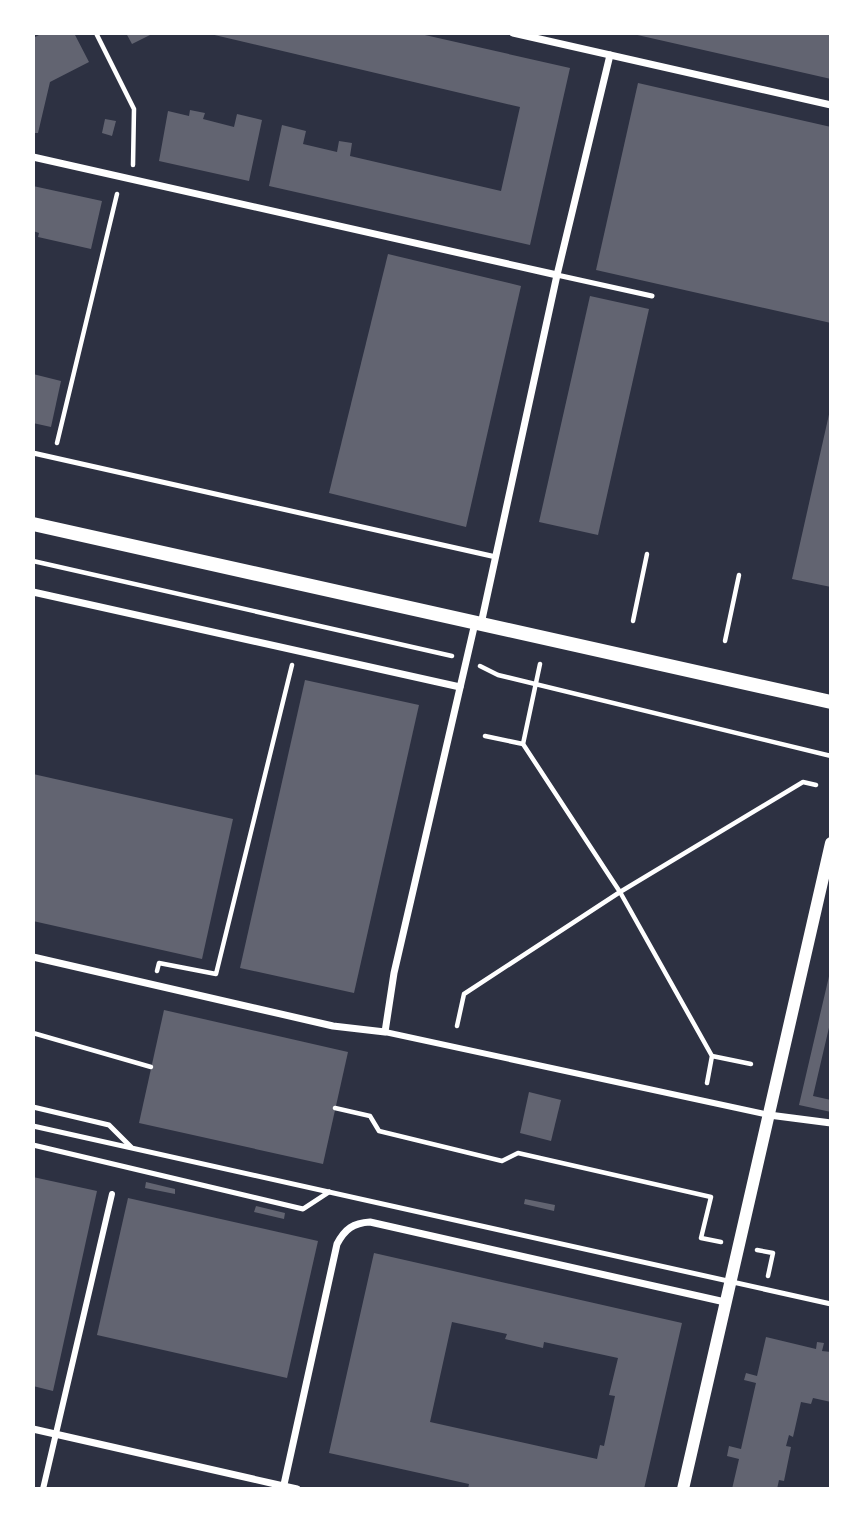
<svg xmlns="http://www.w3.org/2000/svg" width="864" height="1522" font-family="Raleway,sans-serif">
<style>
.building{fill:#626471;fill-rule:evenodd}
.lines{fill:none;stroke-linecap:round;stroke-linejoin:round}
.path{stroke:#fff;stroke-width:4.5}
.service{stroke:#fff;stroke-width:5}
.pedestrian{stroke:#fff;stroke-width:6}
.minor{stroke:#fff;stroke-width:7}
.tertiary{stroke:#fff;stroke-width:12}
.secondary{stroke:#fff;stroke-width:14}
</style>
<rect width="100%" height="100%" fill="#2d3142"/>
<g class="building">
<polygon points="43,33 74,33 89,62 50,82 38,133 33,133 33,38"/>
<polygon points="126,33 154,33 132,44"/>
<polygon points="206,33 416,33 570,68 530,245 269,186 282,125 306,131 303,144 337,152 339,141 352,143 350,156 501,191 520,107"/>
<polygon points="831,33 831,79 633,34 633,33"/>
<polygon points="638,83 831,127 831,323 596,270"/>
<polygon points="190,110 205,113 203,119 234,127 237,114 262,120 249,181 159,161 168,111 189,116"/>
<polygon points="105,119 116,121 112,136 102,133"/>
<polygon points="33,186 102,201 91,249 38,237 39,233 33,231"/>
<polygon points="388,254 521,286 466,527 329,493"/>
<polygon points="590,296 649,309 598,535 539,522"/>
<polygon points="33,374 61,381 51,427 33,423"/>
<polygon points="830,410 831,410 831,587 792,579"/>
<polygon points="305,680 419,705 354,993 240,968"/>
<polygon points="33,774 233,819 202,959 33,921"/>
<polygon points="830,972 831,1019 813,1096 831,1100 831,1112 799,1105"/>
<polygon points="164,1010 348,1052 323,1164 139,1123"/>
<polygon points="529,1092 561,1100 551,1141 520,1133"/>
<polygon points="33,1177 97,1191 53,1391 33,1386"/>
<polygon points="146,1182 175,1189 175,1194 145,1188"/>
<polygon points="128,1198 318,1241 287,1378 97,1335"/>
<polygon points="525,1199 555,1205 554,1211 524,1204"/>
<polygon points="256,1206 285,1213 284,1219 254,1212"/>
<path d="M374,1253L682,1323L644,1489H468L469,1484L329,1453ZM452,1322L507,1334L505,1339L543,1348L544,1342L618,1358L609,1395L615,1396L604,1446L600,1445L597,1459L430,1422Z"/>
<polygon points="766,1337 816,1349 817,1342 824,1343 822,1351 831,1352 831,1402 813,1398 811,1404 801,1402 793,1437 789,1435 786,1446 791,1447 784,1481 779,1480 777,1489 732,1489 739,1459 727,1456 729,1446 741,1449 756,1383 744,1380 746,1373 757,1376"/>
</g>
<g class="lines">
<g class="path">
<polyline points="96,33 134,109 133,165"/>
<polyline points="57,443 117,194"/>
<polyline points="33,561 452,656"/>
<polyline points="633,621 647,554"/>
<polyline points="725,641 739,575"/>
<polyline points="540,664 523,744 620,892 712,1056 707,1083"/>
<polyline points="480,666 498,675 831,756"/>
<polyline points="485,736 523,744"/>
<polyline points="157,971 159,963 216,974 292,665"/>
<polyline points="457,1026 464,994 620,892 803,782 816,785"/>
<polyline points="33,1033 151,1067"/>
<polyline points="712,1056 751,1064"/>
<polyline points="335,1108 370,1116 379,1131 502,1161 518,1153 711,1197 701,1238 721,1242"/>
<polyline points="757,1250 773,1253 768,1276"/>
</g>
<g class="service">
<polyline points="557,275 652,296"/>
<polyline points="33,453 496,557"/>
<polyline points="33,1107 109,1125 131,1147"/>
<polyline points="33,1126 831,1304"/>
<polyline points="33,1145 303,1209 329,1192"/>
</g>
<g class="pedestrian">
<polyline points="385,1032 769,1115"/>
<polyline points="43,1489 112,1194"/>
</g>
<g class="minor">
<polyline points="513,33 831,105"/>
<polyline points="33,157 557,275"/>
<polyline points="33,592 460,687"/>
<polyline points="481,624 557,275 610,55"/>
<polyline points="33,957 333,1026 385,1032 394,973 475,623"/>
<polyline points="769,1115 831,1123"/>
<polyline points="33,1429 297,1489"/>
<path d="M283,1489L337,1244C345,1229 353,1223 370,1222L725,1302"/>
</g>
<polyline class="tertiary" points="683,1489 831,843"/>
<polyline class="secondary" points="33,524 831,702"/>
</g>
<rect width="864" height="1522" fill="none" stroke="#ffffff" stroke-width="70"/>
</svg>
